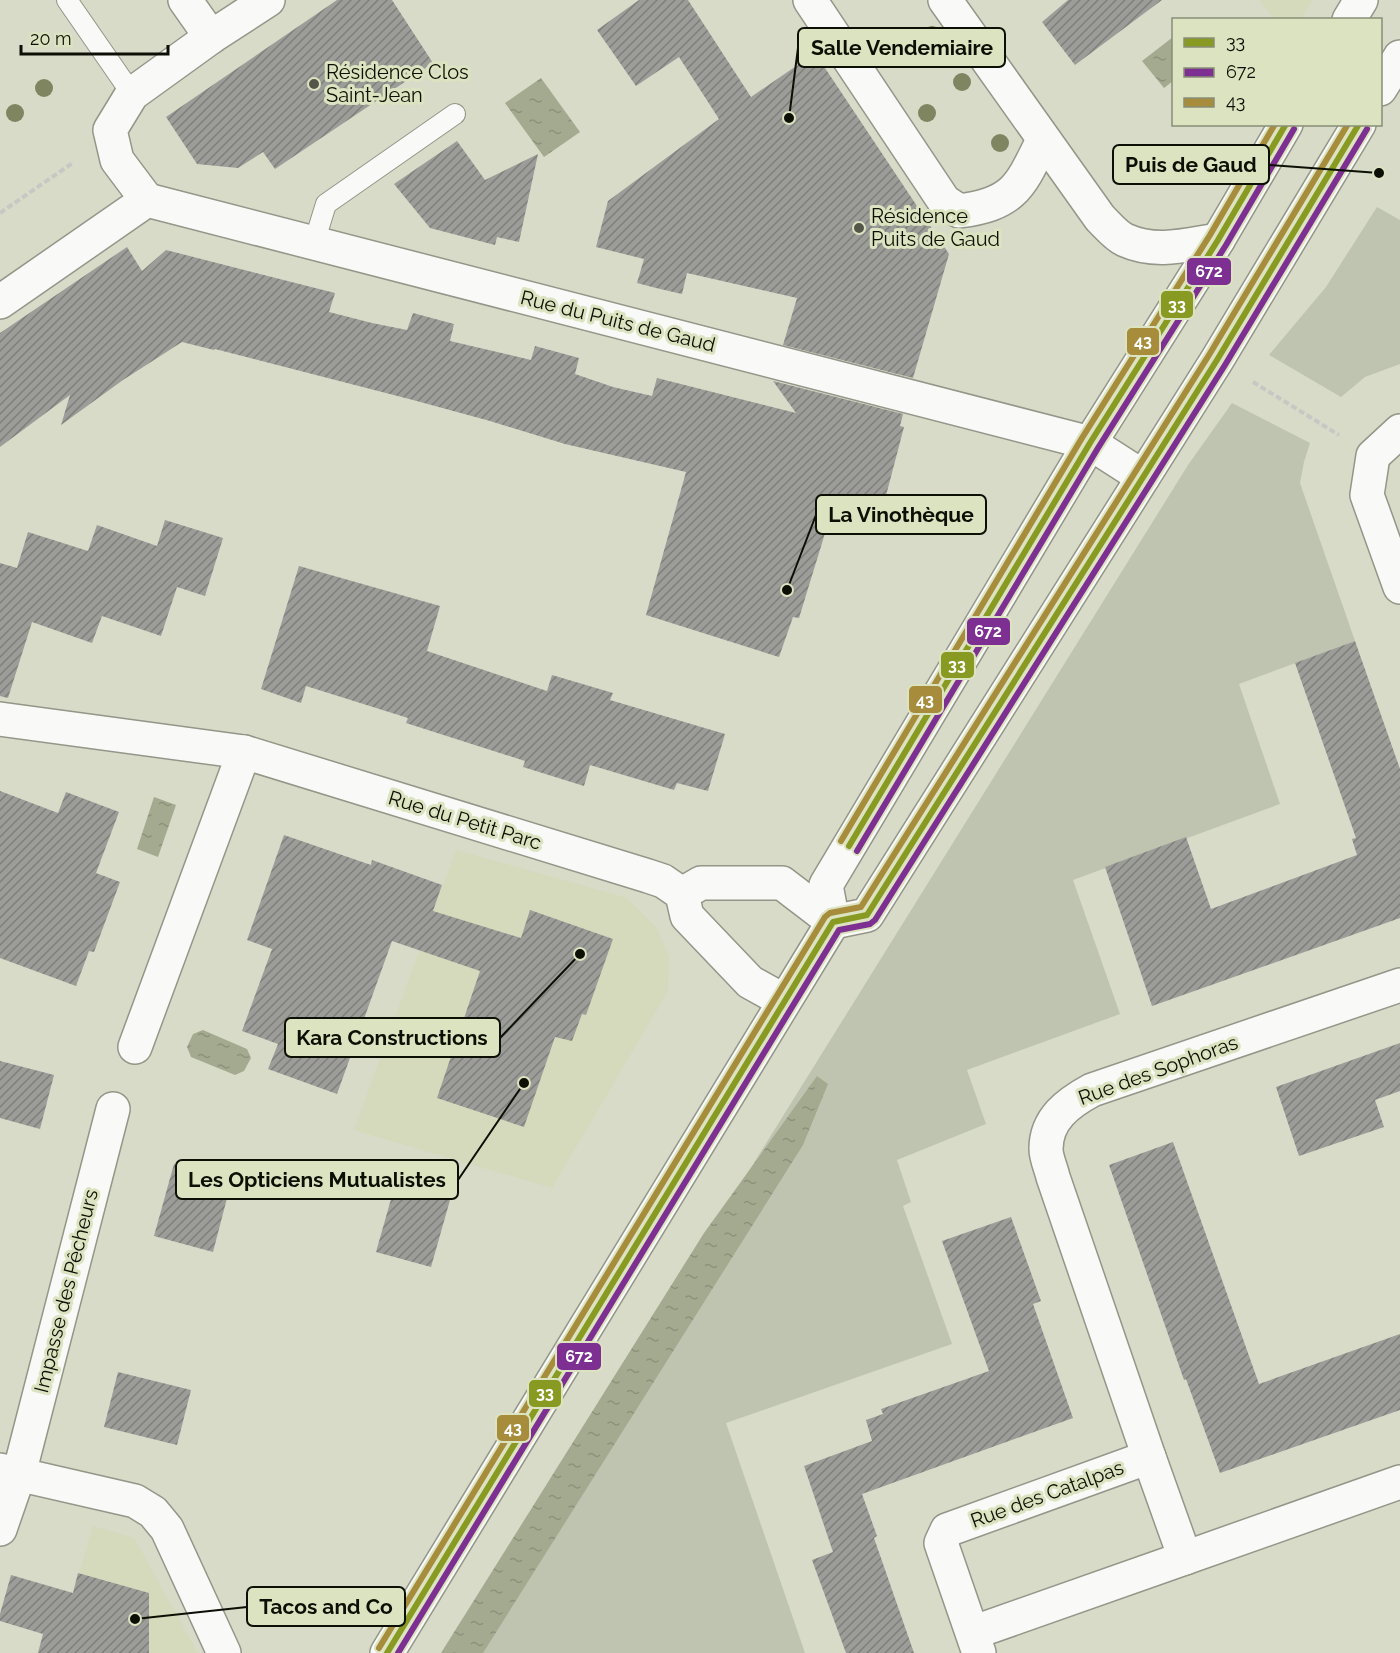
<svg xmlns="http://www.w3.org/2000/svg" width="1400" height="1653" font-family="Raleway,sans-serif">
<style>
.built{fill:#d4dabb}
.green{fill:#bfc4b0}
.water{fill:url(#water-ripples)}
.building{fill:url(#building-hatch)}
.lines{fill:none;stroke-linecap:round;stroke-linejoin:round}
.service-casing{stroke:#939688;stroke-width:22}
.minor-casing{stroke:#939688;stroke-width:36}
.primary-casing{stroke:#939688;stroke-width:36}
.path{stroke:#c7c8c3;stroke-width:4;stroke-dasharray:6 3;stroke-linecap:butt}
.service{stroke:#f9faf7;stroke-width:20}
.minor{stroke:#f9faf7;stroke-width:33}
.primary{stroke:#f9faf7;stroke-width:33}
.bus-1-casing{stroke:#dbe3c0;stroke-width:10}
.bus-2-casing{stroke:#dbe3c0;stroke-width:10}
.bus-3-casing{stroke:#dbe3c0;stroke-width:10}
.bus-1{stroke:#899a23;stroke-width:6}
.bus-2{stroke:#7d2f92;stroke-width:6}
.bus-3{stroke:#a68c3b;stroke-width:6}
.tree{fill:#7f8560}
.poi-dot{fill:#535649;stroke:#dbe3c0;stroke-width:2}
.labels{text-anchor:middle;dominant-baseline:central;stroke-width:6;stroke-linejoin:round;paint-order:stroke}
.poi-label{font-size:20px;fill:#0c0f04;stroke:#dbe3c0;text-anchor:start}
.street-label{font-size:20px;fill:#0c0f04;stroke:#dbe3c0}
.leader{fill:none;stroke:#0c0f04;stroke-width:2}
.callout-dot{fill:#0c0f04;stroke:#dbe3c0;stroke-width:2}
.callout{fill:#dbe3c0;stroke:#0c0f04;stroke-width:2}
.callout-label{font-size:21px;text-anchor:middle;font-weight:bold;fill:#0c0f04}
.line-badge{stroke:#dbe3c0;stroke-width:2}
.badge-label{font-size:16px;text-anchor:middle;font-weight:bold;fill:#fff}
</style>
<defs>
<pattern id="water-ripples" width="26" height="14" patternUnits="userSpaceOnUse" patternTransform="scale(1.5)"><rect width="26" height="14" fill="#a4aa8f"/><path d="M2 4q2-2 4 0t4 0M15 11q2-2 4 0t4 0" fill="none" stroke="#8c917a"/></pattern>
<pattern id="building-hatch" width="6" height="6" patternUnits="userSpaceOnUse" patternTransform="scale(1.5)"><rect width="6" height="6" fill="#9c9d99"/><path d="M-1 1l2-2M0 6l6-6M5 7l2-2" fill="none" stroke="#7e7e7b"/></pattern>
</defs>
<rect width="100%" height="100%" fill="#d7dbc8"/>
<g class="built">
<polygon points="1259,0 1313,0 1301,19 1275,20"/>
<polygon points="456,850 627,898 656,927 669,957 668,991 552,1188 354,1130"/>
<polygon points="93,1526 134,1538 198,1653 37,1653 43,1634 60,1639"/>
</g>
<g class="green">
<polygon points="1377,207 1400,220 1400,364 1365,377 1341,397 1269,355 1326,287"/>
<polygon points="1232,403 1310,443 1304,462 1300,483 1355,641 1239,684 1280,804 1073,880 1120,1014 967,1070 986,1124 897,1160 911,1202 903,1206 952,1344 726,1423 805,1653 449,1653 1188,465"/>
</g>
<g class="water">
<polygon points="1173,37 1173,81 1164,88 1142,61"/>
<polygon points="541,78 580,132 544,157 505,103"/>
<polygon points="154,797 176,805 158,857 137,849"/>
<polygon points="203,1030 247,1049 251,1058 244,1071 235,1075 191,1057 187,1047 193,1034"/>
<polygon points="817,1076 828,1084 803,1145 483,1653 441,1653 704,1233"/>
</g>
<g class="building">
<polygon points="337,0 392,0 433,63 275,169 263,152 238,168 197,164 166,117"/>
<polygon points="639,0 688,0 751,97 815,53 949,254 913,378 783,345 797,298 687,273 682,294 656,288 637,283 644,259 596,247 608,201 719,119 679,57 636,86 597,30"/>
<polygon points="1068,0 1162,0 1075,65 1042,22"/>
<polygon points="457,141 485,180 538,154 519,242 497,237 495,245 430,228 394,184"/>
<polygon points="127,247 142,271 166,250 335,293 329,312 372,323 407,330 413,313 454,324 450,341 531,360 535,346 579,358 575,374 613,387 652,396 657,378 796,413 773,381 903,414 900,426 904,427 877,530 830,517 799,618 793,617 779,657 646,615 686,472 565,444 490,421 413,400 215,349 214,350 182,342 123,380 61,425 70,395 0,447 0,333"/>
<polygon points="165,520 223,538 205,596 177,587 161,636 102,616 92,643 32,622 8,698 0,696 0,563 17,568 28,532 88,551 97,525 157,546"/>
<polygon points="299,566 440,606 427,651 547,691 552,675 613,693 610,700 725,734 708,791 677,783 674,790 590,765 584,786 523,767 525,761 406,723 408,718 306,686 301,703 261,689"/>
<polygon points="1355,641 1400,769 1400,918 1152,1006 1105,867 1186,837 1211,909 1357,855 1352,839 1356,838 1295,663"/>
<polygon points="0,791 58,813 66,792 119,812 96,873 120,882 94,952 89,951 76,986 0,958"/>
<polygon points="284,835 371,865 372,860 442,885 433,911 521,938 530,910 613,939 586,1015 582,1014 572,1041 555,1037 524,1127 437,1098 480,971 392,941 337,1094 268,1069 278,1044 242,1031 272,949 247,940"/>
<polygon points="1400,1043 1400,1091 1375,1100 1384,1127 1299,1156 1276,1087"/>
<polygon points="0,1061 54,1075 40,1129 0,1118"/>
<polygon points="1173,1142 1259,1384 1400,1334 1400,1410 1220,1473 1186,1379 1184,1380 1109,1165"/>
<polygon points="174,1164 232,1179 213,1252 154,1236"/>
<polygon points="397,1178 452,1193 431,1267 376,1252"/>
<polygon points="1011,1217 1041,1301 1033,1304 1073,1418 862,1494 877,1536 874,1538 914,1653 846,1653 812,1560 833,1552 804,1466 872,1441 866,1420 883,1414 881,1409 989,1371 942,1241"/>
<polygon points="118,1372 191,1390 177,1445 104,1427"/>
<polygon points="78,1573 149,1593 149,1653 38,1653 43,1634 0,1621 0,1614 11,1575 73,1593"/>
</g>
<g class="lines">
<defs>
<g id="service">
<polyline points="67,0 132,94"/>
<polyline points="314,243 326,204 455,114"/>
</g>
<g id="minor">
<polyline points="185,0 211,37"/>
<path d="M810,0L944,201L959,211C1014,204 1020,187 1043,140"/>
<path d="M945,0L1100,218C1107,225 1116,236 1125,240C1156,254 1186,245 1218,240"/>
<polyline points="147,200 1090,443"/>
<polyline points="147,200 117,160 110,130 132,94 211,37 268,0"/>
<polyline points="0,302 147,200"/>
<polyline points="1400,431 1373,456 1367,495 1400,587"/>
<polyline points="0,719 244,752 648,876 663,881 682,894 687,916 750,982 784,1001"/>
<polyline points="682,894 701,883 782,883 833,922"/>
<polyline points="135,1047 244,752"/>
<path d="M1149,1457L1053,1177C1051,1168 1046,1158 1046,1149C1046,1119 1068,1103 1092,1090L1400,985"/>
<polyline points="0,1470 135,1501 153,1512 167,1529 224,1653"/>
<polyline points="0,1529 19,1474 113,1109"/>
<polyline points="1185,1558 1400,1482"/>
<polyline points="972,1633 1185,1558 1149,1457 947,1530 941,1543 979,1653"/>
</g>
<g id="primary">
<polyline points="1349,20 1361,0"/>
<polyline points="1380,89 1400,57"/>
<polyline points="1090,443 1143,477"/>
<polyline points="833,922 867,915 1217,360 1359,124"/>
<polyline points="387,1653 833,922 826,885 1090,443 1218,240 1286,124"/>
</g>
</defs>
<use href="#service" class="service-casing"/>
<use href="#minor" class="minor-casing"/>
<use href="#primary" class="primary-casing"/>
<g class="path">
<polyline points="0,213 74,162"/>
<polyline points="1253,382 1339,435"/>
</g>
<use href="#service" class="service"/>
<use href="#minor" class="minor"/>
<use href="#primary" class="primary"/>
<defs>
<g id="bus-1">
<polyline points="849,846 1090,443 1218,240 1286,124"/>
<polyline points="387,1653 833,922 867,915 1217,360 1359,124"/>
</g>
<g id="bus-2">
<polyline points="857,851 1098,448 1226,245 1294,129"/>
<polyline points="398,1653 839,930 870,924 875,920 1225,365 1367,129"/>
</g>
<g id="bus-3">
<polyline points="841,841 1082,438 1210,235 1275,124"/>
<polyline points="379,1648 825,917 830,913 861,907 1209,355 1348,124"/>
</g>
</defs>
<use href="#bus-1" class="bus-1-casing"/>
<use href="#bus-2" class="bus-2-casing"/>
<use href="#bus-3" class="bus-3-casing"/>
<use href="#bus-1" class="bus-1"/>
<use href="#bus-2" class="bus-2"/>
<use href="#bus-3" class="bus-3"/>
</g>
<g class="tree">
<circle cx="932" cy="35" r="9"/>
<circle cx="962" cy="82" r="9"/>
<circle cx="44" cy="88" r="9"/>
<circle cx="15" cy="113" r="9"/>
<circle cx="927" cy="113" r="9"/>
<circle cx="1000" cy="143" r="9"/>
</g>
<g class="poi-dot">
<circle cx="314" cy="84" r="6"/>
<circle cx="859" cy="228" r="6"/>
</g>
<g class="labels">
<g class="poi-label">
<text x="326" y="72">Résidence Clos<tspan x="326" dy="23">Saint-Jean</tspan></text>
<text x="871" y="216">Résidence<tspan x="871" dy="23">Puits de Gaud</tspan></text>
</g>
<g class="street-label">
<text transform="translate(618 321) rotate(14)">Rue du Puits de Gaud</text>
<text transform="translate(465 820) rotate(17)">Rue du Petit Parc</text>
<text transform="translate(1158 1070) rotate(-20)">Rue des Sophoras</text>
<text transform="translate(66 1291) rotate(-76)">Impasse des Pêcheurs</text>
<text transform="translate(1047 1494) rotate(-20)">Rue des Catalpas</text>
</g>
</g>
<path class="leader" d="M789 118L798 48M1379 173L1269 165M787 590L816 515M580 954L500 1038M524 1083L458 1180M135 1619L247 1607"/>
<g class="callout-dot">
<circle cx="789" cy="118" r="6"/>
<circle cx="1379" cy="173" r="6"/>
<circle cx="787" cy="590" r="6"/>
<circle cx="580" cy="954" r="6"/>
<circle cx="524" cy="1083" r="6"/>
<circle cx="135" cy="1619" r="6"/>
</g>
<g class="callout">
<rect x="798" y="28" width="207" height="39" rx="6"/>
<rect x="1113" y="145" width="156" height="39" rx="6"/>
<rect x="816" y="495" width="170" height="39" rx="6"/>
<rect x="285" y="1018" width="215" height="39" rx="6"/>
<rect x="176" y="1160" width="282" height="39" rx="6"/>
<rect x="247" y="1587" width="158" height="39" rx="6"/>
</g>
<g class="callout-label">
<text x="902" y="55">Salle Vendemiaire</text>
<text x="1191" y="172">Puis de Gaud</text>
<text x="901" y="522">La Vinothèque</text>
<text x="392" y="1045">Kara Constructions</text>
<text x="317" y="1187">Les Opticiens Mutualistes</text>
<text x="326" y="1614">Tacos and Co</text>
</g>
<g class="line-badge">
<rect x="1186" y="257" width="46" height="29" rx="6" fill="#7d2f92"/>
<rect x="1160" y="290" width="34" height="29" rx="6" fill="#899a23"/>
<rect x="1126" y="327" width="34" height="29" rx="6" fill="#a68c3b"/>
<rect x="966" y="617" width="45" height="29" rx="6" fill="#7d2f92"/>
<rect x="940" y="651" width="35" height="28" rx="6" fill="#899a23"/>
<rect x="908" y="685" width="35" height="29" rx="6" fill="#a68c3b"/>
<rect x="556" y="1342" width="46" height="29" rx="6" fill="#7d2f92"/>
<rect x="528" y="1379" width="34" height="29" rx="6" fill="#899a23"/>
<rect x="496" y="1414" width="34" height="28" rx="6" fill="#a68c3b"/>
</g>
<g class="badge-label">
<text x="1209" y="277">672</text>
<text x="1177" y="311">33</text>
<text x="1143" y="347">43</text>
<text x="988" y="637">672</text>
<text x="957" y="671">33</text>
<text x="925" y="706">43</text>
<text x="579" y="1362">672</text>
<text x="545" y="1399">33</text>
<text x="513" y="1434">43</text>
</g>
<rect x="1172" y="18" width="210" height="108" fill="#dbe3c0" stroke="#888e75" stroke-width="1.5"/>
<rect x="1184" y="38" width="30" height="9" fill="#899a23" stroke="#888e75" stroke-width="1.5"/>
<text x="1226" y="48" font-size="18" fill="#0c0f04">33</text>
<rect x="1184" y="68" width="30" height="9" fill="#7d2f92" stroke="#888e75" stroke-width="1.5"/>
<text x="1226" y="78" font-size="18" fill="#0c0f04">672</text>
<rect x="1184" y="98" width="30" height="9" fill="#a68c3b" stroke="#888e75" stroke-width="1.5"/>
<text x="1226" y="108" font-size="18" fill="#0c0f04">43</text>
<path d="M21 45v9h147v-9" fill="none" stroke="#0c0f04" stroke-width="3"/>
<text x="30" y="45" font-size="18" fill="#0c0f04" stroke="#dbe3c0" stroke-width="4.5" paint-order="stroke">20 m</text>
</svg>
